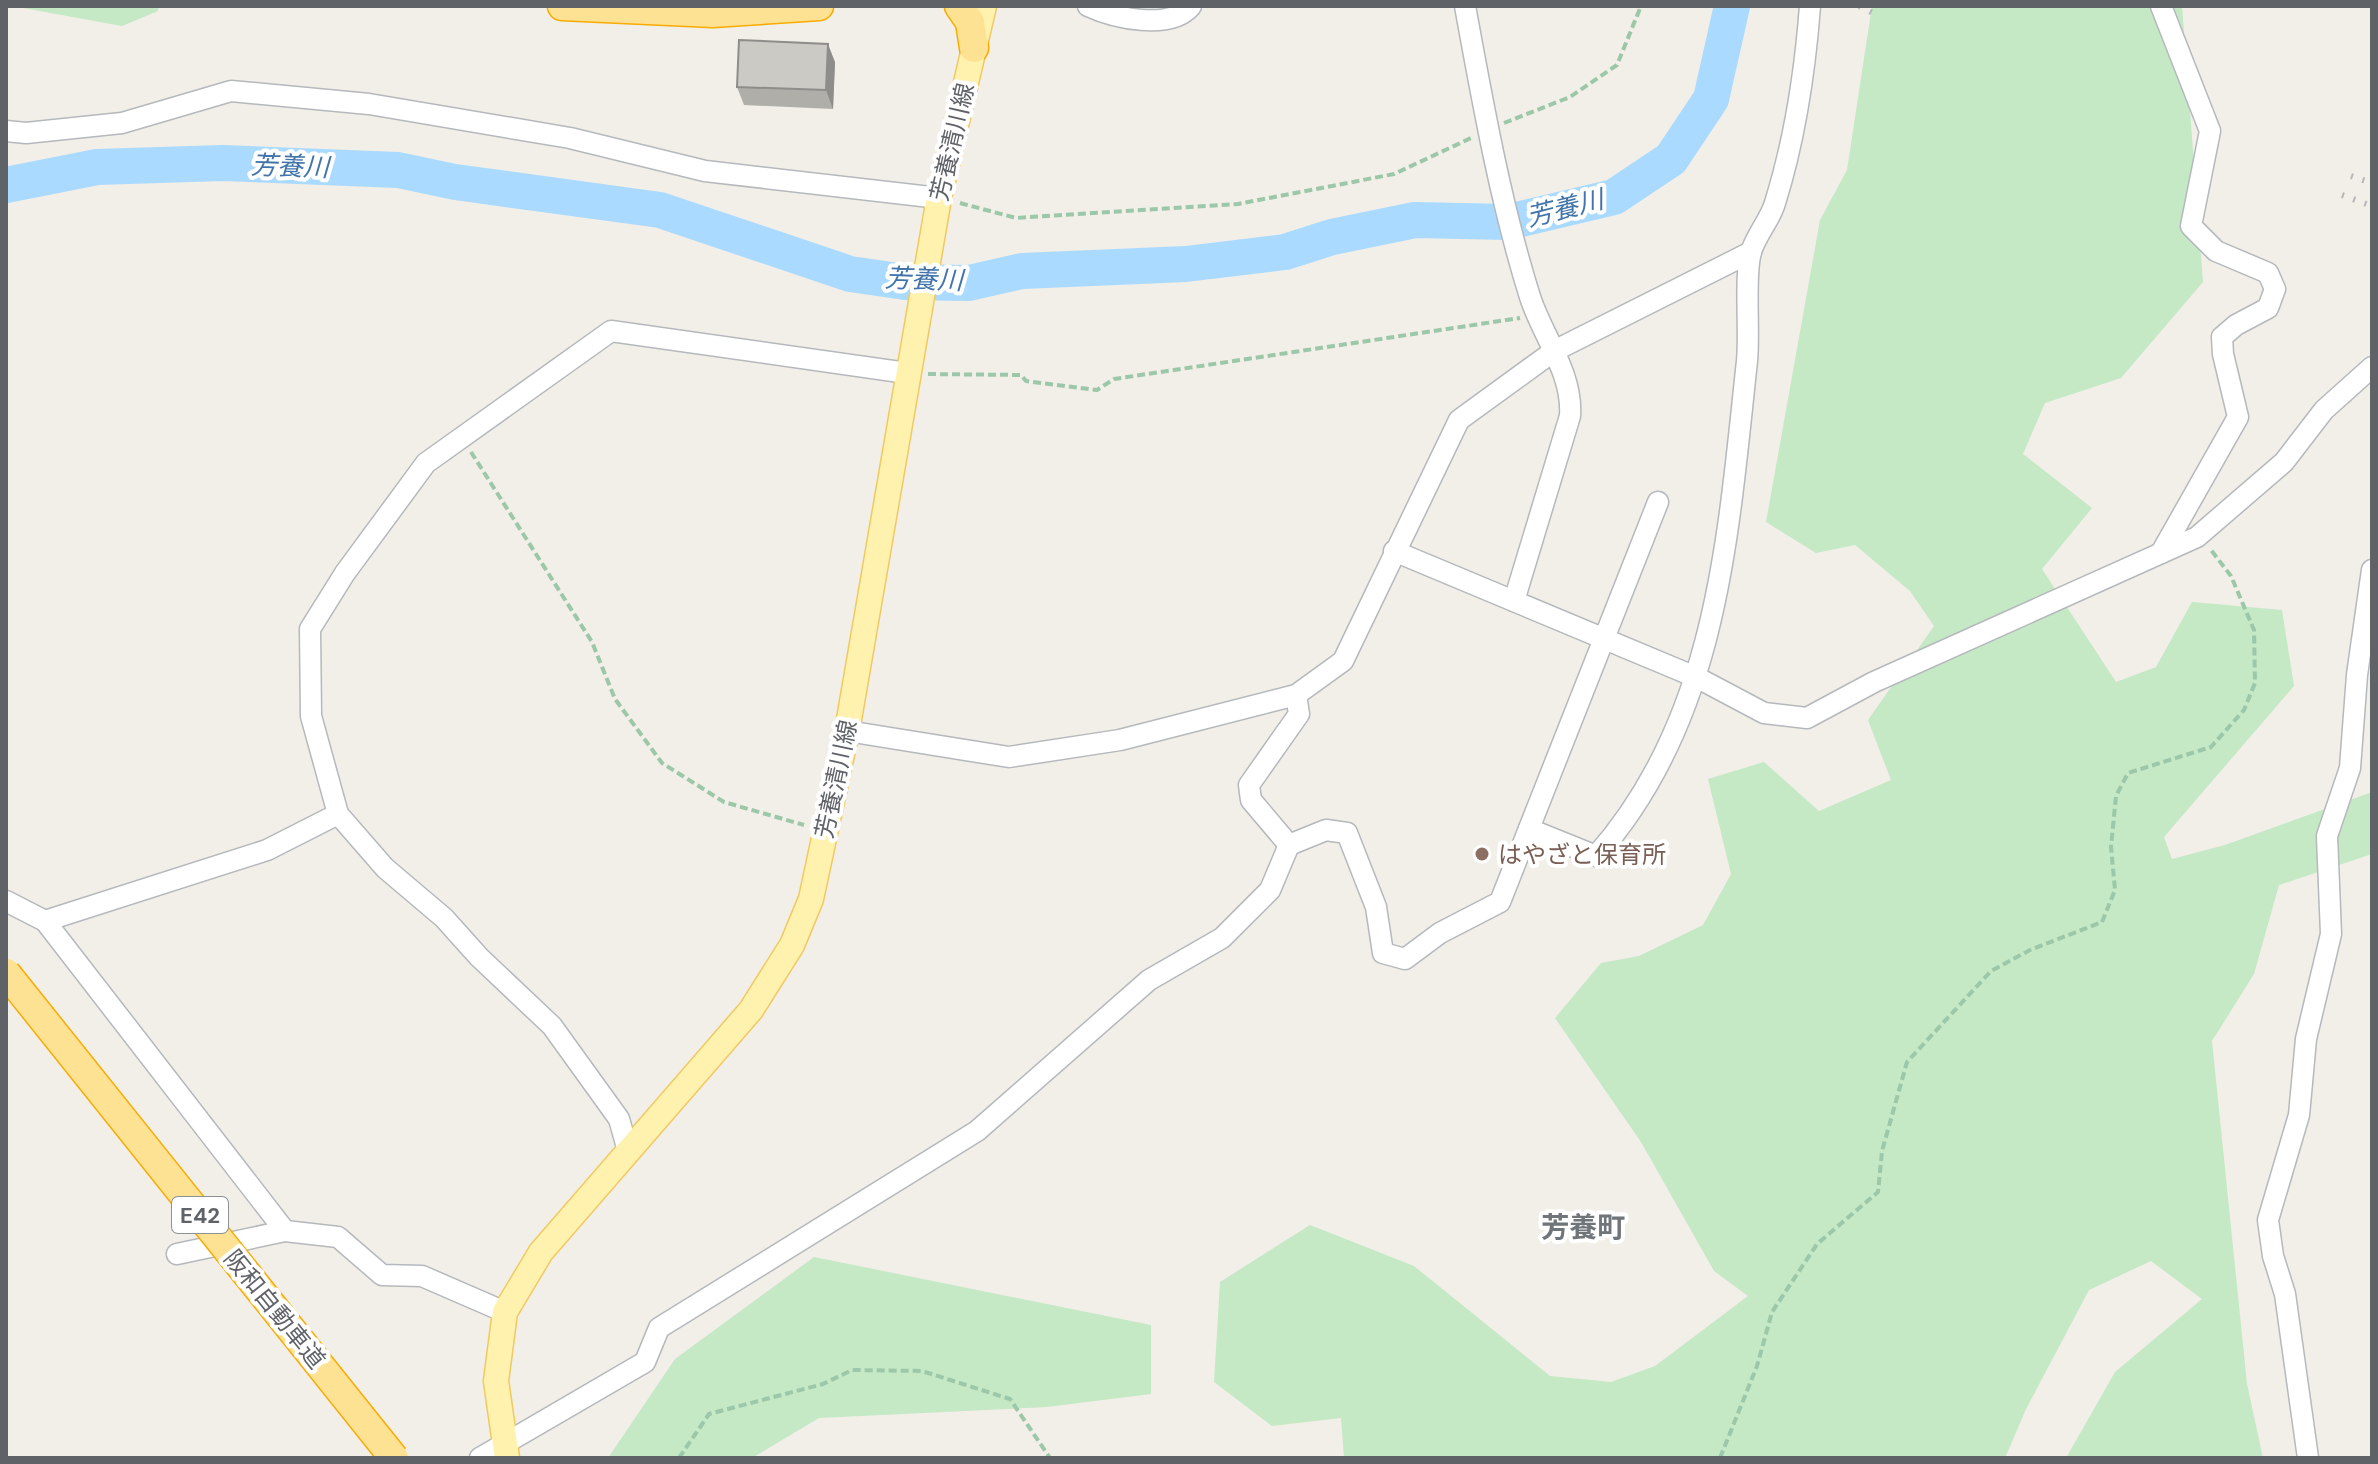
<svg xmlns="http://www.w3.org/2000/svg" width="2378" height="1464" font-family="'DM Sans','Noto Sans JP',sans-serif">
<style>
.green{fill:#c5e8c5}
.lines{fill:none;stroke-linecap:round;stroke-linejoin:round}
.river{stroke:#aadaff;stroke-width:36}
.minor-casing{stroke:#b5b8bc;stroke-width:23}
.major-casing{stroke:#f2c960;stroke-width:27}
.highway-casing{stroke:#f9ab00;stroke-width:31}
.path{stroke:#9cc7a9;stroke-width:4;stroke-dasharray:8 4;stroke-linecap:butt}
.minor{stroke:#fff;stroke-width:20}
.major{stroke:#fff2af;stroke-width:24}
.highway{stroke:#fde293;stroke-width:28}
.rail{stroke:#b6b7b8;stroke-width:6;stroke-dasharray:2 10;stroke-linecap:butt}
.highway-bridge-casing{stroke:#f9ab00;stroke-width:31;stroke-linecap:butt}
.highway-bridge{stroke:#fde293;stroke-width:28}
.wall{fill:#afaea9}
.shaded-wall{fill:#8f8d8a}
.building{fill:#cccac5;stroke:#8f8d8a;stroke-width:2}
.education-dot{fill:#8d6e63;stroke:#fff;stroke-width:3}
.labels{text-anchor:middle;dominant-baseline:central;stroke-width:8;stroke-linejoin:round;paint-order:stroke}
.shield{fill:#fff;stroke:#8f9295;stroke-width:2}
.shield-label{font-size:22px;font-weight:bold;fill:#5f6368}
.street-label{font-size:24px;fill:#5f6368;stroke:#fff}
.education-label{font-size:24px;fill:#785e54;stroke:#fff;text-anchor:start}
.water-label{font-size:26px;font-style:italic;fill:#4174aa;stroke:#fff}
.quarter-label{font-size:28px;font-weight:bold;fill:#70757a;stroke:#fff}
</style>
<rect width="100%" height="100%" fill="#f1efe8"/>
<g class="green">
<polygon points="12,6 159,6 158,11 122,26"/>
<polygon points="1872,6 2182,6 2203,282 2121,378 2045,403 2023,454 2092,508 2042,569 2116,682 2156,667 2192,602 2282,610 2294,686 2164,837 2172,859 2225,845 2372,792 2372,854 2279,885 2254,974 2212,1041 2247,1384 2263,1458 2066,1458 2115,1372 2202,1299 2151,1261 2089,1290 2026,1409 2005,1458 1344,1458 1341,1418 1272,1426 1214,1382 1220,1282 1310,1225 1414,1266 1550,1376 1611,1382 1655,1366 1748,1296 1714,1271 1641,1142 1555,1018 1601,963 1639,956 1703,925 1731,874 1708,779 1764,762 1819,811 1891,780 1868,720 1934,626 1910,591 1855,545 1816,553 1766,522 1820,220 1847,170"/>
<polygon points="814,1257 1151,1325 1151,1394 1047,1407 819,1418 752,1458 608,1458 675,1359"/>
</g>
<g class="lines">
<polyline class="river" points="6,185 97,167 222,163 398,170 455,182 660,210 850,274 905,282 969,283 1022,271 1186,264 1285,252 1332,237 1415,220 1508,222 1614,197 1671,159 1711,99 1732,6"/>
<defs>
<g id="minor">
<path d="M1088,6C1114,18 1170,31 1191,6"/>
<path d="M1465,6C1483,104 1500,201 1530,297C1543,337 1573,373 1570,416L1514,601"/>
<polyline points="2161,6 2210,131 2191,226 2216,251 2268,273 2275,289 2268,308 2236,325 2222,337 2223,354 2238,417 2161,553"/>
<polyline points="6,131 26,133 122,123 231,91 369,104 570,138 705,171 939,198"/>
<polyline points="1394,551 1698,678 1764,713 1807,718 1874,682 2197,537 2284,462 2324,410 2372,367"/>
<polyline points="847,731 1009,757 1120,740 1296,695 1343,661 1459,420 1554,351 1751,252"/>
<path d="M1529,829L1596,856C1718,719 1728,535 1747,361C1750,331 1744,276 1751,252C1756,235 1770,220 1775,203C1795,139 1805,72 1810,6"/>
<polyline points="1289,845 1251,800 1249,785 1299,714 1296,695"/>
<polyline points="6,901 45,921 285,1231"/>
<polyline points="45,921 267,850 338,814"/>
<polyline points="628,1151 619,1119 552,1026 479,957 444,918 385,868 338,814 311,716 310,629 345,573 426,463 611,331 907,373"/>
<polyline points="177,1254 285,1231 338,1237 382,1275 422,1276 505,1312"/>
<polyline points="480,1458 645,1362 659,1328 977,1131 1149,980 1222,938 1270,890 1289,845 1326,830 1347,833 1376,907 1383,953 1405,959 1440,933 1500,902 1658,502"/>
<polyline points="2308,1458 2285,1294 2273,1256 2268,1220 2299,1115 2306,1039 2331,934 2327,836 2350,768 2357,675 2372,570"/>
</g>
<polyline id="major" points="507,1458 496,1381 505,1312 541,1252 751,1010 792,945 811,899 847,731 939,198 984,6"/>
<g id="highway">
<polyline points="562,6 713,13 819,6"/>
<polyline points="959,6 970,22 974,48"/>
</g>
</defs>
<use href="#minor" class="minor-casing"/>
<use href="#major" class="major-casing"/>
<use href="#highway" class="highway-casing"/>
<g class="path">
<polyline points="1504,123 1570,97 1617,65 1641,6"/>
<polyline points="960,203 1016,218 1238,204 1394,174 1471,138"/>
<polyline points="928,374 1021,375 1026,381 1097,390 1114,379 1520,318"/>
<polyline points="471,452 592,642 615,699 662,763 724,802 804,825"/>
<polyline points="679,1458 709,1414 823,1384 852,1370 922,1371 1010,1399 1050,1458"/>
<polyline points="1720,1458 1757,1366 1772,1312 1817,1244 1878,1192 1882,1151 1907,1062 1991,971 2030,950 2102,922 2115,890 2111,847 2116,796 2128,773 2211,747 2244,710 2255,683 2254,630 2231,576 2211,550"/>
</g>
<use href="#minor" class="minor"/>
<use href="#major" class="major"/>
<use href="#highway" class="highway"/>
<g class="rail">
<polyline points="1859,6 1873,13"/>
<polyline points="2351,176 2372,183"/>
<polyline points="2342,195 2372,206"/>
</g>
<defs>
<polyline id="highway-bridge" points="6,973 394,1458"/>
</defs>
<use href="#highway-bridge" class="highway-bridge-casing"/>
<use href="#highway-bridge" class="highway-bridge"/>
</g>
<polygon class="wall" points="835,62 833,109 744,105 737,87"/>
<polygon class="shaded-wall" points="828,44 835,62 833,109 826,90"/>
<polygon class="building" points="739,40 828,44 826,90 737,87"/>
<circle class="education-dot" cx="1482" cy="854" r="8"/>
<g class="labels">
<rect class="shield" x="172" y="1197" width="56" height="36" rx="6"/>
<g class="shield-label">
<text x="200" y="1215">E42</text>
</g>
<g class="street-label">
<text transform="translate(952 142) rotate(-77)">芳養清川線</text>
<text transform="translate(836 779) rotate(-78)">芳養清川線</text>
<text transform="translate(275 1309) rotate(51)">阪和自動車道</text>
</g>
<g class="education-label">
<text x="1498" y="854">はやざと保育所</text>
</g>
<g class="water-label">
<text transform="translate(290 166) rotate(2)">芳養川</text>
<text transform="translate(1565 208) rotate(-14)">芳養川</text>
<text transform="translate(924 279) rotate(2)">芳養川</text>
</g>
<g class="quarter-label">
<text x="1583" y="1227">芳養町</text>
</g>
</g>
<rect width="2378" height="1464" fill="none" stroke="#5f6368" stroke-width="16"/>
</svg>
